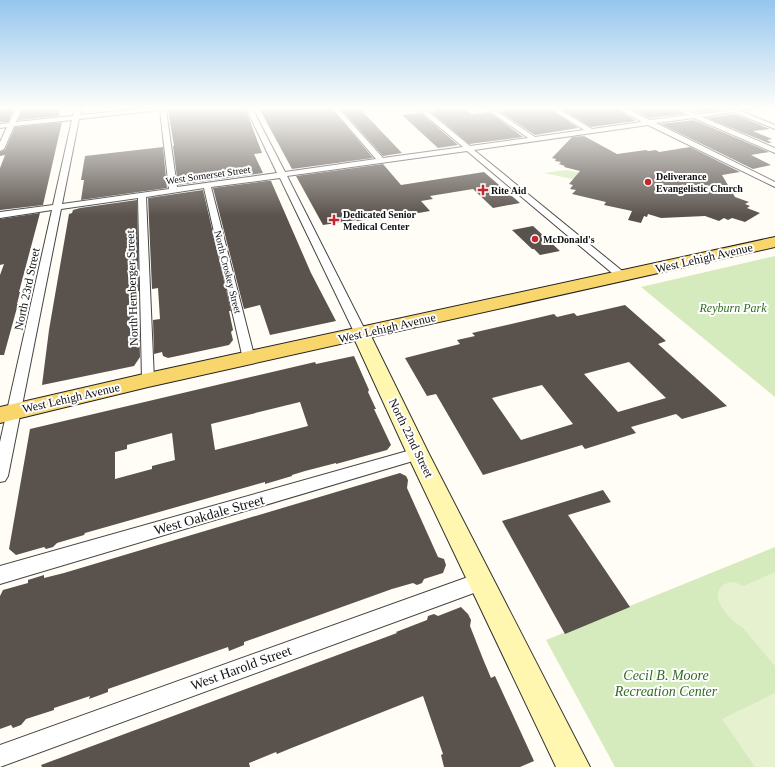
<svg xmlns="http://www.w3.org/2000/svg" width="775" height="767" font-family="'Times New Roman',serif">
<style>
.green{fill:#d5ebbd}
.pitch{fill:#e6f2cf}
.building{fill:#5a524d;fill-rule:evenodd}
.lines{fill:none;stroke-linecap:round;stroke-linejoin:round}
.minor-casing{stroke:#444;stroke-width:2}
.secondary-casing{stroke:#333;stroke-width:2}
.primary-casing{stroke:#222;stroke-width:2}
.minor{fill:#fff;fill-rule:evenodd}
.secondary{fill:#fff6b0;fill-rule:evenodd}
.primary{fill:#f9d66b;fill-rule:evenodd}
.poi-dot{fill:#c4262e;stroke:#fff;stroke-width:1.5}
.labels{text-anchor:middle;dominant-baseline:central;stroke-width:4;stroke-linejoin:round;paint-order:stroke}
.far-street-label{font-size:10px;fill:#111;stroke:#fff}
.far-poi-label{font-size:10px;font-weight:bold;fill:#111;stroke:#fff;text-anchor:start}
.street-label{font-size:12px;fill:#111;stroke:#fff}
.park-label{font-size:12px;font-style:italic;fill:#2f6b1f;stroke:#fff}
.near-street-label{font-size:14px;fill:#111;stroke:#fff}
.near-park-label{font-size:14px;font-style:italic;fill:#2f6b1f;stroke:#fff}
</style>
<rect width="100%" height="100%" fill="#fffdf5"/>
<g class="green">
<polygon points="566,170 588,174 577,180 544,173"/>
<polygon points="775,256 775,397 641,287"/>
<polygon points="775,547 775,767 615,767 546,640"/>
</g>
<g class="pitch">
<path d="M775,572V666L742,627C733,622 725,614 720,604C714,594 720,583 732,582C736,582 741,585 744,586Z"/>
<polygon points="775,693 775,767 755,767 722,719"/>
</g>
<g class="building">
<polygon points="0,108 14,108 8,122 0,122"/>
<polygon points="23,108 58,108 60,116 18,120"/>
<polygon points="170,108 245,108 262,153 254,154 263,173 178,185 173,146 174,146 168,110"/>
<polygon points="259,108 331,108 373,158 292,169"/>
<polygon points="340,108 359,108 402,153 383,156"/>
<polygon points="432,108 464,108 472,114 489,112 523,137 469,144 431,112 436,111"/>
<polygon points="525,108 548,108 578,128 535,135 499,111"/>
<polygon points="560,108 616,108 636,121 591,127"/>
<polygon points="629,108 673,108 683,114 650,118"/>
<polygon points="684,108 718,108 722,110 698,112"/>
<polygon points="421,113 458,145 438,148 402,115"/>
<polygon points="734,114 770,129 753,131 772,139 767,140 772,143 768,143 707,118"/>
<polygon points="694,120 769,152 751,155 771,165 753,169 661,124"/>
<polygon points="62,122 43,205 0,210 0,168 5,155 0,156 0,152 5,150 15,127"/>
<polygon points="584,136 617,154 646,150 648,151 656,150 659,152 690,147 740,172 722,175 735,197 749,202 745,204 750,206 747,208 760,213 745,222 732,218 728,220 724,218 719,221 705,216 661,218 648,214 647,217 644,216 641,223 628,220 632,211 604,205 606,202 572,194 576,190 570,189 573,185 569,184 580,171 564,167 565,166 559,164 561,162 555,161 556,159 552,158 572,137"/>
<polygon points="163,147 167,188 81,200 84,180 81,180 85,156"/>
<polygon points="383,164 401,185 484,172 520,203 493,208 473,189 430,196 433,199 421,201 430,211 389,218 388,216 357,221 356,220 323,225 296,176"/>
<polygon points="267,181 271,181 311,273 336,321 270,335 260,305 244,309 213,188"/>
<polygon points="203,190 231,311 229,311 233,330 231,332 233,340 229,345 168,358 163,356 162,352 154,354 153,320 160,319 158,288 152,289 148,198"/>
<polygon points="137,200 139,291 134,292 134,324 139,323 140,357 134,366 42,385 49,330 69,214 72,213 73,210 80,208"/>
<polygon points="40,213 19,292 20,292 17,304 18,304 4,355 0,355 0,275 4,264 0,265 0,219"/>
<polygon points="533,226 560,251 540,255 534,249 532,249 512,230"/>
<path d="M625,305L666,341L658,344L727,406L682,419L676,414L631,427L636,433L585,449L582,445L483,475L436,394L427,396L405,358L460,344L457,340L475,336L472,333L554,314L557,317L574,313L577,316ZM629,362L666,398L618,412L584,374ZM542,385L573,424L521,440L492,398Z"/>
<path d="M354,356L369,390L368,392L376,409H374L391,445L387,450L336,464V463L305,471L292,475V476L265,484V482L85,533L84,535L57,543L53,547L46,549L44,547L16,555L9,549L30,429L315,362L316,364ZM300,402L308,426L215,450L211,424ZM172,433L175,460L152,466V469L115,479V452L127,449V445Z"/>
<polygon points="400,473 406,476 408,480 407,488 438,557 444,559 446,565 443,573 424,579 422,583 417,585 413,583 392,589 244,642 244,645 229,651 228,647 108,689 108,692 89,699 90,696 54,708 54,710 26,719 21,725 13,728 11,725 0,729 0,596 3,590 28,583 28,580 44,575 44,578 64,573"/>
<polygon points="603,490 611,502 568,515 630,607 565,634 502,521"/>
<polygon points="461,607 468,614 471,620 470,626 483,659 491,678 495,676 534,761 520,767 444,767 441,755 443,754 423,696 289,749 277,754 276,752 249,763 250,767 42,767 41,765 397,633 396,632 427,620 428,616 434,614 438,616"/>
</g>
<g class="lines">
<defs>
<g id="minor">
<path d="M16,108H22L16,122L73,116L75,108H81L80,115L148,108H169L166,110L177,187L277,173L246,108H252L285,172L376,159L332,108H338L383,158L463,147L417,108H424L470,146L528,138L485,108H492L535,137L584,130L549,108H557L592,129L642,122L617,108H625L650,120L688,115L674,108C684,108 691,114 698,114C717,113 735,108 754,108L741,111L775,125V129L733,112L702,117L775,148V153L694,118L656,123L775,182V187L648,125L474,150L626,274L627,276L626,278H618L467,151L287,176L367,334L365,337H357L355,334L280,178L211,187L255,359L253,362L249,363L245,362L243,359L204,188L146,197L154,380L153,383L148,385L143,383L142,380L138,198L61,209L8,476L5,481L0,482V442L52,210L0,218V212L53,205L72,120L14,126L4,149L0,151V142L7,127L0,128V124L9,123ZM160,110L169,189L62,204L79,119Z"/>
<polygon points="418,448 423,450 425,454 423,458 0,584 0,566"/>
<polygon points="482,572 488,575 491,581 488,587 482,590 0,767 0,745"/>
</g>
<polygon id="secondary" points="361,329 367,330 370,334 429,454 590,767 556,767 407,454 352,334 355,330"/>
<polygon id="primary" points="775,237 775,247 148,387 0,423 0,407 148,373"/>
</defs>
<use href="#minor" class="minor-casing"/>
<use href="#secondary" class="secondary-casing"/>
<use href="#primary" class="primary-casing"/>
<use href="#minor" class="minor"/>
<use href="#secondary" class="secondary"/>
<use href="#primary" class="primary"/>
</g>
<linearGradient id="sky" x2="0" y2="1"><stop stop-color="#95c6ee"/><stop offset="0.5" stop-color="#fffefa"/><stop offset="1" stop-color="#fffefa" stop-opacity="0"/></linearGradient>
<rect width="775" height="216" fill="url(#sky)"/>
<g class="poi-dot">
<circle cx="648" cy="182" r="4"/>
<path d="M481 184h4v4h4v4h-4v4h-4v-4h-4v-4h4z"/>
<path d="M332 214h4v4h4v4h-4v4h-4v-4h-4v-4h4z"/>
<circle cx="535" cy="239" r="4"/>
</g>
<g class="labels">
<g class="far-street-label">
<text transform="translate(208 175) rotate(-8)">West Somerset Street</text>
<text transform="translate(228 272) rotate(76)">North Croskey Street</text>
</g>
<g class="far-poi-label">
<text x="656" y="176">Deliverance<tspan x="656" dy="12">Evangelistic Church</tspan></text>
<text x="491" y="190">Rite Aid</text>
<text x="343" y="214">Dedicated Senior<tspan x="343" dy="12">Medical Center</tspan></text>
<text x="543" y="239">McDonald's</text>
</g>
<g class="street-label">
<text transform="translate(704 258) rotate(-13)">West Lehigh Avenue</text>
<text transform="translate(132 288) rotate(-92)">North Hemberger Street</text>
<text transform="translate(27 289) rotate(-78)">North 23rd Street</text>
<text transform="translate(387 328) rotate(-13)">West Lehigh Avenue</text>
<text transform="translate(71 398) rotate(-13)">West Lehigh Avenue</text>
<text transform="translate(411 438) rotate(64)">North 22nd Street</text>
</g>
<g class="park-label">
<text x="733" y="308">Reyburn Park</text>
</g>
<g class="near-street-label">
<text transform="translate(209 515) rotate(-16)">West Oakdale Street</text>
<text transform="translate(241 668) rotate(-20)">West Harold Street</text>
</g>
<g class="near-park-label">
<text x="666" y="675">Cecil B. Moore<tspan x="666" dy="16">Recreation Center</tspan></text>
</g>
</g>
</svg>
